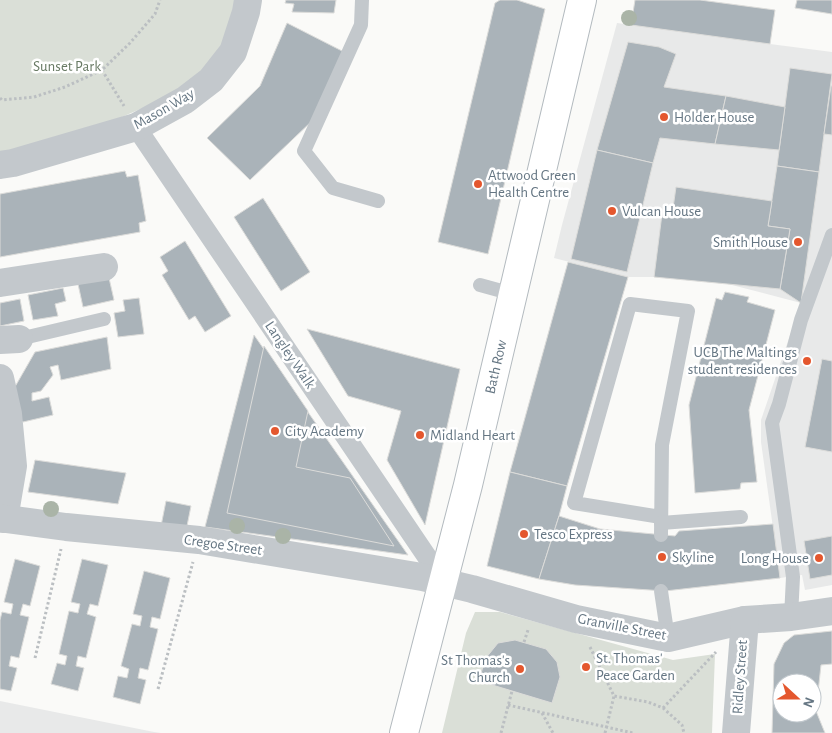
<svg xmlns="http://www.w3.org/2000/svg" width="832" height="733" font-family="'Alegreya Sans',sans-serif">
<style>
.built{fill:#e8e9e9}
.green{fill:#dadfd7}
.building{fill:#aab3b9;stroke:#dcdcda;fill-rule:evenodd}
.lines{fill:none;stroke-linecap:round;stroke-linejoin:round}
.secondary-casing{stroke:#b3babf;stroke-width:30}
.path{stroke:#bbbfc2;stroke-width:3;stroke-dasharray:2.5 2.5;stroke-linecap:butt}
.service{stroke:#c3c8cc;stroke-width:14}
.pedestrian{stroke:#c3c8cc;stroke-width:20}
.minor{stroke:#c3c8cc;stroke-width:28}
.secondary{stroke:#fff;stroke-width:28}
.tree{fill:#aab4a7}
.poi-dot{fill:#e4572e;stroke:#fff;stroke-width:2}
.labels{text-anchor:middle;dominant-baseline:central;stroke-width:5;stroke-linejoin:round;paint-order:stroke}
.park-label{font-size:15px;fill:#687a64;stroke:#fff}
.street-label{font-size:15px;fill:#657683;stroke:#fff}
.poi-label{font-size:15px;fill:#657683;stroke:#fff;text-anchor:start}
</style>
<rect width="100%" height="100%" fill="#fafaf8"/>
<g class="built">
<polygon points="617,23 770,44 832,52 832,585 805,590 802,575 780,578 761,442 761,420 801,303 728,284 654,277 628,277 554,258 562,225"/>
<polygon points="0,701 154,732 161,733 0,733"/>
</g>
<g class="green">
<polygon points="0,0 237,0 224,45 200,76 168,97 101,126 0,156"/>
<polygon points="475,612 500,612 673,660 715,654 712,733 442,733 466,633"/>
</g>
<g class="building">
<polygon points="286,0 336,0 334,13 292,12 294,4 285,3"/>
<polygon points="500,0 517,0 545,9 488,254 438,242 495,3"/>
<polygon points="635,0 700,0 775,10 770,44 631,25"/>
<polygon points="797,0 832,0 832,14 795,8"/>
<polygon points="287,23 344,52 313,120 250,180 207,138 260,86"/>
<polygon points="628,42 659,47 676,54 664,87 726,96 715,144 660,138 653,163 597,150"/>
<polygon points="790,68 832,74 819,172 777,166"/>
<polygon points="831,86 832,86 832,135 824,134"/>
<polygon points="726,96 785,107 779,150 715,144"/>
<polygon points="597,150 653,163 627,272 571,259"/>
<polygon points="777,166 819,172 801,303 780,289 790,229 768,226"/>
<polygon points="125,171 127,177 138,175 146,221 139,223 140,232 0,257 0,194"/>
<polygon points="676,187 772,201 768,226 790,229 780,289 654,277 662,214 672,215"/>
<polygon points="263,198 310,272 281,291 234,217"/>
<polygon points="185,241 231,316 205,332 195,316 189,320 162,275 168,271 160,257"/>
<polygon points="568,262 628,277 567,486 510,472"/>
<polygon points="109,278 114,300 83,307 78,284"/>
<polygon points="63,288 66,301 55,304 58,316 33,320 28,295"/>
<polygon points="725,292 749,297 747,302 775,310 749,410 757,482 741,483 740,489 695,493 689,405 716,298 722,300"/>
<polygon points="139,298 144,334 118,337 114,313 125,311 123,300"/>
<polygon points="20,299 24,321 0,326 0,303"/>
<polygon points="307,329 460,369 425,525 387,460 401,411 348,396"/>
<polygon points="254,335 408,555 205,527"/>
<polygon points="107,337 111,369 61,380 58,365 50,367 53,375 41,391 32,393 32,401 49,397 53,415 23,422 18,417 12,392 35,352"/>
<polygon points="264,346 308,411 296,467 350,478 394,546 227,513"/>
<polygon points="822,359 832,361 832,452 805,447"/>
<polygon points="35,460 126,473 118,504 28,492"/>
<polygon points="510,472 567,486 559,516 539,579 487,566"/>
<polygon points="166,501 191,506 186,531 161,526"/>
<polygon points="559,516 600,529 675,536 679,531 773,524 780,578 665,591 575,585 539,579"/>
<polygon points="832,536 832,575 810,579 804,541"/>
<polygon points="15,559 40,566 30,606 23,604 20,615 29,617 19,658 11,656 9,666 17,668 11,691 0,689 0,620 2,612 11,614 13,604 4,602"/>
<polygon points="82,559 108,565 98,606 90,604 87,614 96,617 86,658 78,656 76,666 84,668 78,691 51,684 57,663 65,665 67,656 59,654 69,611 78,613 80,604 71,602"/>
<polygon points="144,571 170,578 160,619 152,617 150,627 158,629 148,670 140,668 138,678 146,680 140,704 113,697 118,676 127,678 129,669 121,666 132,624 140,626 142,616 133,614"/>
<path d="M832,631V664L821,665L816,711L825,733H772L774,664L784,643L794,635ZM782,683H812V713H782Z"/>
<polygon points="515,640 546,649 557,662 560,677 552,703 479,681 485,659 498,643"/>
</g>
<g class="lines">
<defs>
<polyline id="secondary" points="404,733 468,485 582,0"/>
</defs>
<use href="#secondary" class="secondary-casing"/>
<g class="path">
<polyline points="102,70 124,106"/>
<polyline points="0,98 2,100 34,97 65,87 102,70 130,43 155,14 160,0"/>
<polyline points="524,642 528,630"/>
<polyline points="590,647 614,696 648,702 663,708 682,725 684,733"/>
<polyline points="35,658 61,549"/>
<polyline points="158,689 193,562"/>
<polyline points="508,705 633,733"/>
<polyline points="663,708 716,652"/>
<polyline points="542,713 553,733"/>
<polyline points="501,733 512,691"/>
<polyline points="605,733 614,696"/>
</g>
<g class="service">
<polyline points="362,0 361,25 304,151 333,188 378,201"/>
<polyline points="480,285 513,294"/>
<polyline points="19,339 104,319"/>
<polyline points="661,517 574,503 630,304 688,311 662,445 661,535"/>
<polyline points="661,523 741,517"/>
<polyline points="661,591 668,638"/>
<polyline points="791,617 793,577 772,423 779,404 801,320 832,235"/>
</g>
<polyline class="pedestrian" points="136,127 444,582"/>
<g class="minor">
<polyline points="0,165 13,163 136,127 185,100 211,80 233,52 246,12 248,0"/>
<polyline points="0,283 104,267"/>
<polyline points="0,340 19,339"/>
<polyline points="0,378 8,414 13,466 4,519"/>
<polyline points="0,518 66,527 199,540 422,577 472,589 576,619 668,638 745,620 791,617 832,611"/>
<polyline points="736,733 745,620"/>
</g>
<use href="#secondary" class="secondary"/>
</g>
<g class="tree">
<circle cx="629" cy="18" r="8"/>
<circle cx="51" cy="509" r="8"/>
<circle cx="237" cy="526" r="8"/>
<circle cx="283" cy="536" r="8"/>
</g>
<g class="poi-dot">
<circle cx="664" cy="117" r="5"/>
<circle cx="478" cy="184" r="5"/>
<circle cx="612" cy="211" r="5"/>
<circle cx="798" cy="242" r="5"/>
<circle cx="807" cy="361" r="5"/>
<circle cx="275" cy="431" r="5"/>
<circle cx="420" cy="435" r="5"/>
<circle cx="524" cy="534" r="5"/>
<circle cx="662" cy="557" r="5"/>
<circle cx="819" cy="558" r="5"/>
<circle cx="586" cy="667" r="5"/>
<circle cx="520" cy="669" r="5"/>
</g>
<g class="labels">
<g class="park-label">
<text x="67" y="66">Sunset Park</text>
</g>
<g class="street-label">
<text transform="translate(164 109) rotate(-30)">Mason Way</text>
<text transform="translate(290 355) rotate(56)">Langley Walk</text>
<text transform="translate(496 367) rotate(-77)">Bath Row</text>
<text transform="translate(223 545) rotate(8)">Cregoe Street</text>
<text transform="translate(622 627) rotate(11)">Granville Street</text>
<text transform="translate(740 677) rotate(-86)">Ridley Street</text>
</g>
<g class="poi-label">
<text x="674" y="117">Holder House</text>
<text x="488" y="175">Attwood Green<tspan x="488" dy="17">Health Centre</tspan></text>
<text x="622" y="211">Vulcan House</text>
<text x="788" y="242" text-anchor="end">Smith House</text>
<text x="797" y="352" text-anchor="end">UCB The Maltings<tspan x="797" dy="17">student residences</tspan></text>
<text x="285" y="431">City Academy</text>
<text x="430" y="435">Midland Heart</text>
<text x="534" y="534">Tesco Express</text>
<text x="672" y="557">Skyline</text>
<text x="809" y="558" text-anchor="end">Long House</text>
<text x="596" y="658">St. Thomas'<tspan x="596" dy="17">Peace Garden</tspan></text>
<text x="510" y="660" text-anchor="end">St Thomas's<tspan x="510" dy="17">Church</tspan></text>
</g>
</g>
<g transform="translate(797 698) rotate(111)"><circle r="24" fill="#ffffff" stroke="#c1c8cd"/>
<path d="M0-4L9 19L0 12L-9 19Z" fill="#e4572e"/>
<text y="-8" font-size="14" font-weight="bold" text-anchor="middle" fill="#657683">N</text>
</g>
</svg>
